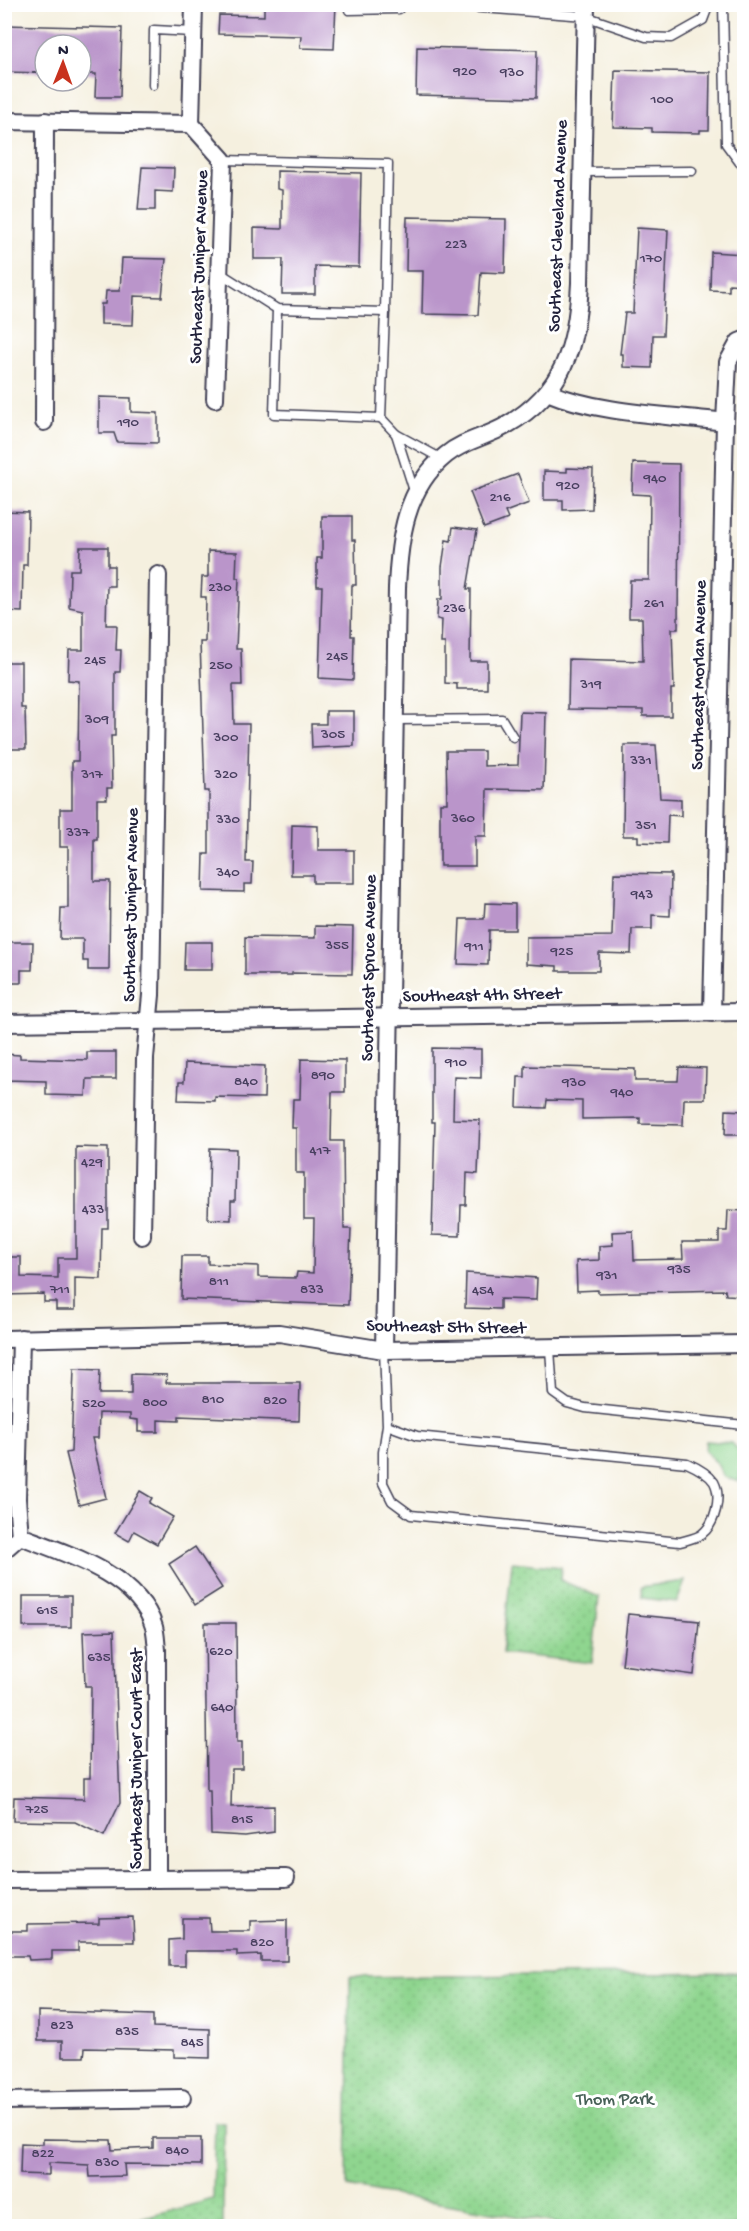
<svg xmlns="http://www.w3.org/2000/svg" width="749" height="2231" font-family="'Gochi Hand',sans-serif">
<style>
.green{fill:#8fd58f;stroke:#587c65;stroke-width:1.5}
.park{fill:url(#park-dots);stroke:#587c65;stroke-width:1.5}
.building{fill:#ba95ca}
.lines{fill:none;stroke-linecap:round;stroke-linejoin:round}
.service-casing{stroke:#424154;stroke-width:11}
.minor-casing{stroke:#424154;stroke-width:20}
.service{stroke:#fff;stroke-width:8}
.minor{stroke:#fff;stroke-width:16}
.labels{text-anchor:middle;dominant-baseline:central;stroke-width:6;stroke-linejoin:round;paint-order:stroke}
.number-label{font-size:15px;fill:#483f5f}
.street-label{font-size:18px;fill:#22223b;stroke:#fff}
.park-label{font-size:18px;fill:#486158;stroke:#fff}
</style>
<defs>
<pattern id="park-dots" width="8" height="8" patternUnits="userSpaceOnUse" patternTransform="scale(1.5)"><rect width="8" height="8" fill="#8fd58f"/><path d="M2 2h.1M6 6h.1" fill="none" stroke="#7bb77c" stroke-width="1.8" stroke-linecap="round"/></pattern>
</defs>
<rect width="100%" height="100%" fill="#fff"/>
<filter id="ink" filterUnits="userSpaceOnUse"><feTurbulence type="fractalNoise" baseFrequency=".0167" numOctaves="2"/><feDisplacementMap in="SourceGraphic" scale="12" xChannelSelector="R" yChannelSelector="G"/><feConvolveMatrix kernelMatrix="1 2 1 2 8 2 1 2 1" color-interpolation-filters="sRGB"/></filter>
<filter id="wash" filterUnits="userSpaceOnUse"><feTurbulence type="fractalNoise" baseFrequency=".008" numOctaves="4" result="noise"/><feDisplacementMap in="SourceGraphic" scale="24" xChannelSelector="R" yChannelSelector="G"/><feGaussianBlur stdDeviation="1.35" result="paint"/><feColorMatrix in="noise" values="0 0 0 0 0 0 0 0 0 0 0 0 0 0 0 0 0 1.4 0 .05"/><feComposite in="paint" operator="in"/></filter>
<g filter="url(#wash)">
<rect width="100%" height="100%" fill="#f5f0df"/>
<g class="green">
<polygon points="706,1441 732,1443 744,1456 742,1456 739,1482 724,1477 716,1462 705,1451"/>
<polygon points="685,1581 677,1602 642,1598 641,1587"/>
</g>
<g class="park">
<polygon points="512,1562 561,1567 560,1580 599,1597 592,1663 502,1653"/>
<polygon points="744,1973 744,2226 573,2226 347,2187 350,1977"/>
<polygon points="215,2122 224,2122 223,2226 79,2226 145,2218 213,2199"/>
</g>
<g id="blocks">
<g class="building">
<polygon points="264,4 336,4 334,49 300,48 301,36 218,34 219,15 264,16"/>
<polygon points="4,25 122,28 120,97 95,97 96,74 81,74 81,45 45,45 45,73 4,72"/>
<polygon points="417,47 537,50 536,98 416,95"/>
<polygon points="615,70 710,72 709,130 700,130 700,133 652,132 652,128 613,127"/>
<polygon points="142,167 174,168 173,192 155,191 155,210 138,210"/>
<polygon points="277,171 361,173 359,267 315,266 315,294 282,294 283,259 254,259 254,228 282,229 282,190 277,189"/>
<polygon points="407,217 506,219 505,273 481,272 478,315 422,314 423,271 406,271"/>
<polygon points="637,228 668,230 663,335 653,335 652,368 623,367 623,354 620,354 625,313 633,313"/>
<polygon points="711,252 744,254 744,285 729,284 729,291 710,290"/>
<polygon points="122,258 166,259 162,297 134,296 133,325 101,324 101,304 105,304 106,291 120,291"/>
<polygon points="99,397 131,398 131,412 158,413 158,443 117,442 114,433 99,433"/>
<polygon points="633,463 679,464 678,629 672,629 674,689 671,689 671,716 643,716 643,710 568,709 569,659 643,661 642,618 629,618 630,580 649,580 650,495 632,494"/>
<polygon points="567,468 593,469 592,509 563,510 563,500 544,500 544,471 567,472"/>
<polygon points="518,474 529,503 505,512 508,519 484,528 470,492"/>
<polygon points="4,511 28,512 27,565 23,565 22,612 4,611"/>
<polygon points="322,516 352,516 352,540 355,540 356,585 352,585 351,636 354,636 353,680 319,678 322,586 317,586 317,558 322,558"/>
<polygon points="453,527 477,530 467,589 471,589 470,661 487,661 487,689 457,689 457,684 445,683 445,643 441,643 442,620 437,619 438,599 442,599 442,567 446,540 451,541"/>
<polygon points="80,547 108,547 108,566 114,566 114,586 107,586 106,625 117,625 116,650 121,650 120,672 115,672 115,736 111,736 112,788 107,788 107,799 97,799 97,839 94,839 94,881 110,881 109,970 88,970 88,961 83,961 83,939 60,939 61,908 68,908 68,847 60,847 60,809 72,809 72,761 78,761 79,681 68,680 69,650 83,650 83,610 69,607 70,570 79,570"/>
<polygon points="208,551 237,552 236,578 239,578 236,649 241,649 242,685 233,685 234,724 249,724 246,862 253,862 252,884 244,884 244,892 203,891 204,854 209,854 209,791 205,791 200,642 205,642 206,597 201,597 202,577 208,577"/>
<polygon points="4,662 21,662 21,708 25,708 26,749 4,749"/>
<polygon points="326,711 354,711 354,746 312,748 311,724 326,724"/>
<polygon points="520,712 546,713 544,790 487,789 486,836 475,836 475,866 440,866 440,803 447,803 446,751 484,751 484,766 518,765"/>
<polygon points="624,745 656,745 660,798 681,799 681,816 668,815 667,843 638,842 638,836 623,836"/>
<polygon points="292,825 318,826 318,850 354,850 354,883 313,883 313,875 291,875"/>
<polygon points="614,873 671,874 670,916 652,915 652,929 632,929 631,954 599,953 599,971 557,971 557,966 526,964 526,937 612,936"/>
<polygon points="485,903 515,904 515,930 489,930 488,965 458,964 460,919 484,919"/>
<polygon points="315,926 353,927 352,974 292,973 292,975 245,975 245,937 315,938"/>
<polygon points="4,942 33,942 32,970 21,970 21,983 4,983"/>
<polygon points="185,942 212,942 212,970 184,970"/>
<polygon points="432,1048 481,1049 481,1078 454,1077 453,1119 480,1120 478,1174 467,1173 466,1205 461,1205 460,1236 432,1235 435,1122 432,1122"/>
<polygon points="87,1052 116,1052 116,1079 87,1079 86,1096 46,1095 46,1081 4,1080 4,1054 20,1055 20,1058 87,1060"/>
<polygon points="301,1059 345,1060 345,1092 332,1092 331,1141 343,1141 344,1229 351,1229 348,1305 181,1299 182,1256 208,1256 208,1264 258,1266 258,1277 296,1278 297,1272 313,1273 314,1219 304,1219 304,1173 296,1173 296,1128 292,1128 293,1099 300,1099"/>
<polygon points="185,1063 265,1066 264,1098 215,1097 215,1101 178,1100 179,1082 184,1082"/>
<polygon points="525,1066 635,1069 635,1081 678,1081 679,1067 706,1068 705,1099 684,1099 683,1125 640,1124 640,1118 582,1119 582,1101 547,1100 546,1108 517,1107 518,1077 525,1077"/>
<polygon points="726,1110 744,1111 744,1135 725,1135"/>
<polygon points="76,1147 108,1148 108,1228 102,1228 101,1279 75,1278 75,1310 56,1310 56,1302 44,1302 44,1294 4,1295 4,1257 21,1257 21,1277 58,1278 58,1258 76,1258"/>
<polygon points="210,1148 236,1149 235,1201 231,1201 231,1220 208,1219"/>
<polygon points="728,1210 744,1211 744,1296 726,1295 725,1290 598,1293 598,1290 577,1291 576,1261 599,1260 599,1246 613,1245 612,1232 633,1231 634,1260 683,1259 682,1242 719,1242 719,1231 727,1231"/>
<polygon points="466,1273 537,1278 536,1300 500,1299 500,1309 465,1308"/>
<polygon points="74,1369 100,1370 99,1394 131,1394 131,1374 167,1375 166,1383 300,1383 299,1421 179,1416 179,1421 158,1420 158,1432 138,1432 138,1420 130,1419 130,1414 99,1413 98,1438 92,1438 106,1498 79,1505 66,1453 71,1452"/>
<polygon points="140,1491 152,1498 149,1503 173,1517 157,1544 134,1531 129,1541 115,1533"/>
<polygon points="195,1547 222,1588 195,1605 169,1564"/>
<rect x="23" y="1596" width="48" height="31"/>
<polygon points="628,1614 699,1621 694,1675 622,1665"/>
<polygon points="205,1623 236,1623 237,1742 242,1742 242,1769 232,1769 231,1807 274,1806 274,1832 245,1836 211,1834 210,1790 207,1790"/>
<polygon points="114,1631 120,1803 104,1836 75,1822 13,1821 14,1797 84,1799 84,1778 90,1778 91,1686 85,1686 83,1632"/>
<polygon points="133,1917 134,1942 78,1942 78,1951 52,1951 52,1959 29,1960 28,1956 4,1956 4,1931 28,1931 28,1924 99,1923 99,1918"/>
<polygon points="182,1918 209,1918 210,1931 250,1931 250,1921 287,1920 287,1961 261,1961 261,1955 237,1956 237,1951 185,1951 185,1966 169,1966 169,1940 182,1939"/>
<polygon points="38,2011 153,2015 153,2027 210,2029 210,2058 174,2057 174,2050 85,2048 84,2057 62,2057 62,2041 38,2041"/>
<polygon points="153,2138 201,2138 201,2165 124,2164 125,2176 90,2177 89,2165 49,2163 49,2175 20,2174 21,2143 43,2144 43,2139 111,2140 112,2150 153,2148"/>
</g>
</g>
</g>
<g filter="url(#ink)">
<use href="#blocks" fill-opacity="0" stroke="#424154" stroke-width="1.5"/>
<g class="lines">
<defs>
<g id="service">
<polyline points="349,4 349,10 399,9"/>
<polyline points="430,4 585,16 646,37 671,38 703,20 709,4"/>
<polyline points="723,4 726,144 740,163 744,163"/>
<polyline points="153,85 154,30 193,32"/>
<polyline points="582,172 692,171"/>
<polyline points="220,273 277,309 385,312 388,164 223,160"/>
<polyline points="277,309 274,414 381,418 385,312"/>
<polyline points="381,418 396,434 442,459"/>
<polyline points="396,434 415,494"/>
<polyline points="395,720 502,719 513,737"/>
<polyline points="550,1349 553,1393 567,1403 585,1408 744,1425"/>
<path d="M384,1350L387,1425L383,1452V1483L392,1501L411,1515L680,1542C686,1540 697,1538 702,1534C715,1524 722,1497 714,1482C708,1473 696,1467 687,1463L417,1436L387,1425"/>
</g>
<g id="minor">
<polyline points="194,4 191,124 223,160 215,399"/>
<polyline points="4,121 191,124"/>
<path d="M547,392C599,414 669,415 725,422"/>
<polyline points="44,422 45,121"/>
<polyline points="712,1013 725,422 728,362 739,342 744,340"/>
<polyline points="4,1023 744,1012"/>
<polyline points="142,1236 145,1058 151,995 158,575"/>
<polyline points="4,1339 279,1333 384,1350 744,1344"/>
<path d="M384,1350L397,588C399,540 405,488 446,455C464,440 487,437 507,425C564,392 577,345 580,283L586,4"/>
<path d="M20,1536C65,1553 139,1575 154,1627C156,1634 156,1642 157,1650V1879"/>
<polyline points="20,1536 17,1499 21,1338"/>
<polyline points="4,1550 20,1536"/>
<polyline points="4,1880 286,1878"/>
<polyline points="4,2101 182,2098"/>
</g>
</defs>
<use href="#service" class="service-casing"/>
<use href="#minor" class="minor-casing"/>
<use href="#service" class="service"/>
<use href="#minor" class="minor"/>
</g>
</g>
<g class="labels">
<g class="number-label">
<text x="465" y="72">920</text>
<text x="512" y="73">930</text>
<text x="662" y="100">100</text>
<text x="456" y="245">223</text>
<text x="651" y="259">170</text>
<text x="128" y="423">190</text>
<text x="655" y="479">940</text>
<text x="568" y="486">920</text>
<text x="500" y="498">216</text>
<text x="220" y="588">230</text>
<text x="654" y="604">261</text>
<text x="454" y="609">236</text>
<text x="337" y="657">245</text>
<text x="95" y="661">245</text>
<text x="221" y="666">250</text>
<text x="591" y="685">319</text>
<text x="97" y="720">309</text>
<text x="333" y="735">305</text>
<text x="226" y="738">300</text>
<text x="641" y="761">331</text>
<text x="92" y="775">317</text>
<text x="226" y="775">320</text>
<text x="463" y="819">360</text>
<text x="228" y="820">330</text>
<text x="646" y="826">351</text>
<text x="78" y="833">337</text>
<text x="228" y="873">340</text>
<text x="642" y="895">943</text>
<text x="337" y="946">355</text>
<text x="474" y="947">911</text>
<text x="562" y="952">925</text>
<text x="456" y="1063">910</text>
<text x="323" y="1076">890</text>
<text x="246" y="1082">840</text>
<text x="574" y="1083">930</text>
<text x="622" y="1093">940</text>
<text x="320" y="1151">417</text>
<text x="92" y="1163">429</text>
<text x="93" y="1210">433</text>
<text x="679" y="1270">935</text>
<text x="607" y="1276">931</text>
<text x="219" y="1282">811</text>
<text x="60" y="1290">711</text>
<text x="312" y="1290">833</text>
<text x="483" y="1291">454</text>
<text x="213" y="1400">810</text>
<text x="275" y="1401">820</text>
<text x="155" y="1403">800</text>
<text x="94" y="1404">520</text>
<text x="47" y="1611">615</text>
<text x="221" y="1652">620</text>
<text x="99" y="1658">635</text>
<text x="222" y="1708">640</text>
<text x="37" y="1810">725</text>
<text x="242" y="1820">815</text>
<text x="262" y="1943">820</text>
<text x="62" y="2026">823</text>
<text x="127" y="2032">835</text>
<text x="192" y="2043">845</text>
<text x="177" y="2151">840</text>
<text x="43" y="2154">822</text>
<text x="107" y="2163">830</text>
</g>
<g class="street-label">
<text transform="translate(559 226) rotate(-88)">Southeast Cleveland Avenue</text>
<text transform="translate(200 267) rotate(-88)">Southeast Juniper Avenue</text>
<text transform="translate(700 675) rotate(-89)">Southeast Morlan Avenue</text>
<text transform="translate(132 905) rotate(-89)">Southeast Juniper Avenue</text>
<text transform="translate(370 968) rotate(-89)">Southeast Spruce Avenue</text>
<text transform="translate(482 996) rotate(-1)">Southeast 4th Street</text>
<text transform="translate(446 1328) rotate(1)">Southeast 5th Street</text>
<text transform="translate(137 1759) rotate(-90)">Southeast Juniper Court East</text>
</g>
<g class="park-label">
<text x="615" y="2100">Thom Park</text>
</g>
</g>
<rect width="749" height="2231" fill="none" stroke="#fff" stroke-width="24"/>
<g transform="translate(63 63) rotate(1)"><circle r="28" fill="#ffffff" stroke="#a7a7b1" stroke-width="1.5"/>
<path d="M0-4.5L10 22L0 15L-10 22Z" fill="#c8321e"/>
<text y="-9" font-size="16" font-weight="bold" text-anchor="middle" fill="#22223b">N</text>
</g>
</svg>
